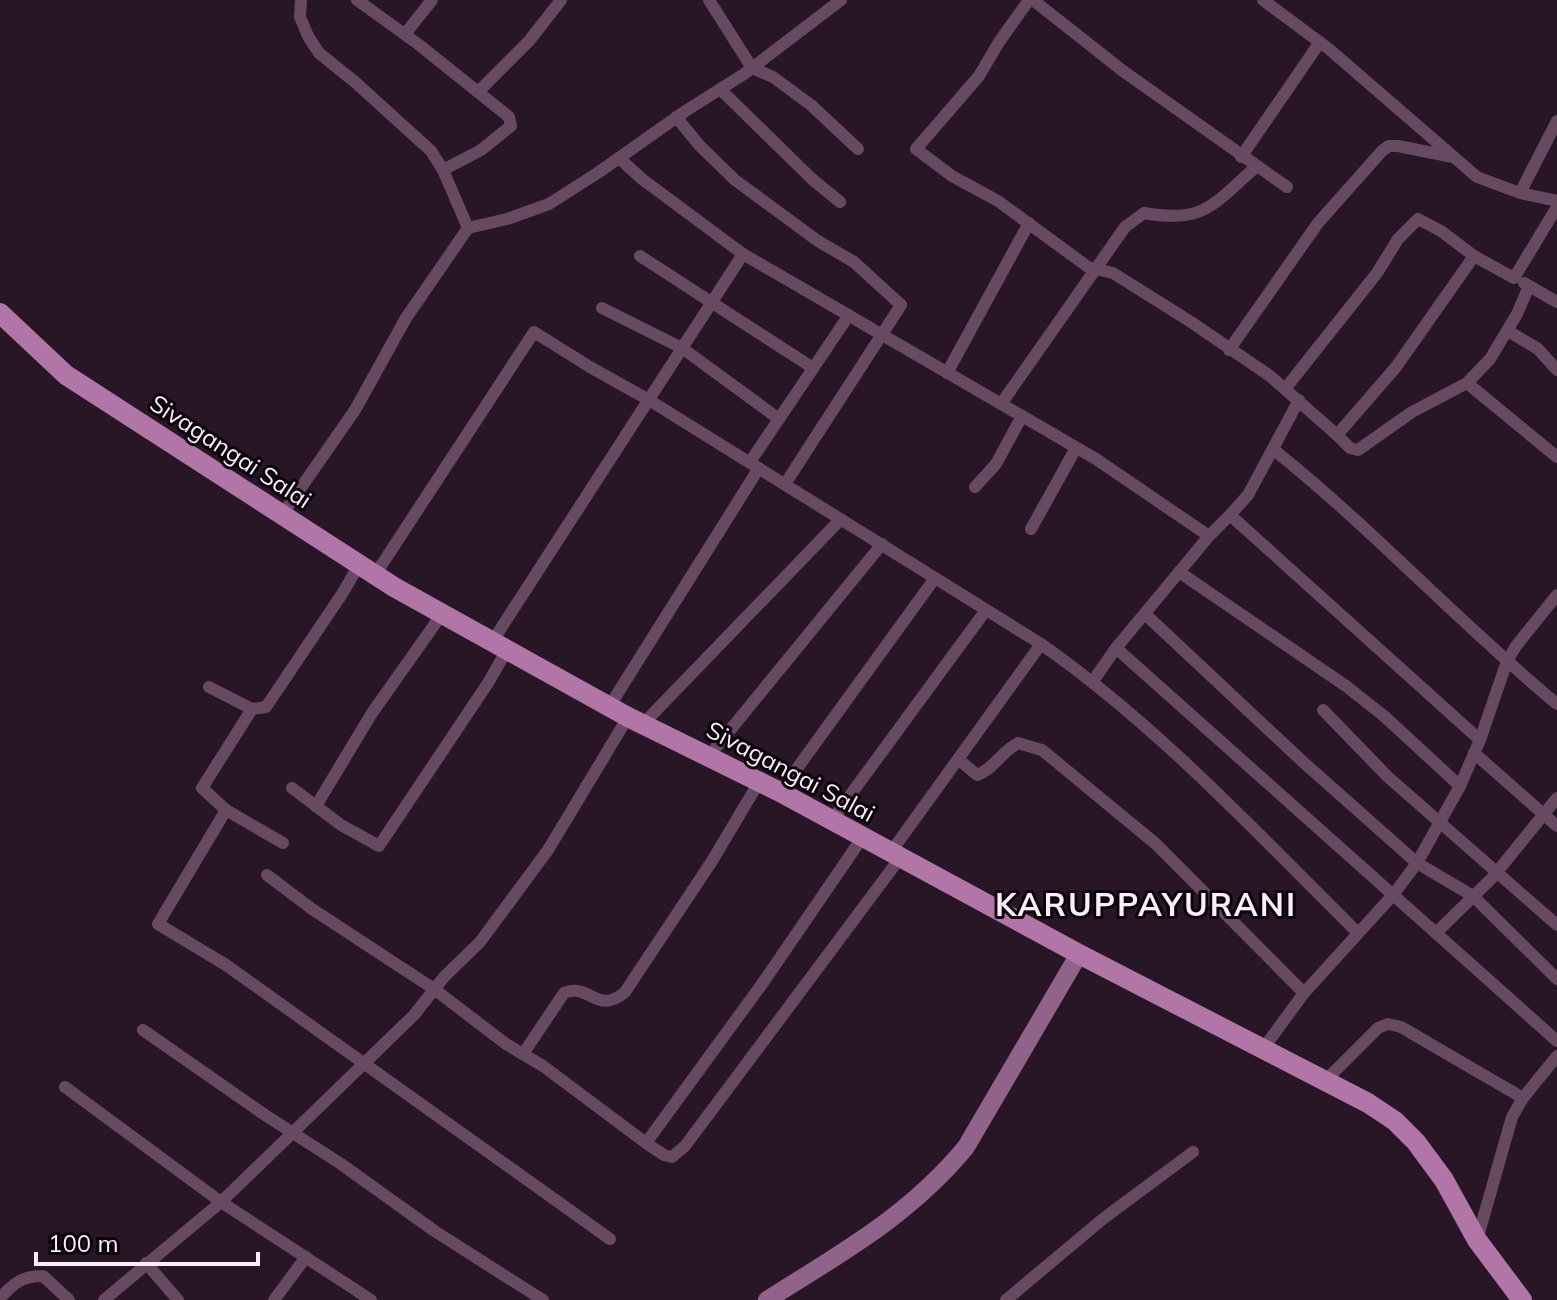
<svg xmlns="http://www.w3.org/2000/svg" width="1557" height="1300" font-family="Mulish,sans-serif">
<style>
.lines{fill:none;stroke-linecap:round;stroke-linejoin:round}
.street{stroke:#674a62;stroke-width:12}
.secondary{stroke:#92638a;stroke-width:18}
.primary{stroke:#b275a8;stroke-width:20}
.labels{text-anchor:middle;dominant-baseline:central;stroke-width:6;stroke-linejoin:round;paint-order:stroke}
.street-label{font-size:24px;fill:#fceef9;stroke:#0c050b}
.district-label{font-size:32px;font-weight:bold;letter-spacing:2px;fill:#fceef9;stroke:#0c050b}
</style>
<rect width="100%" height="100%" fill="#281525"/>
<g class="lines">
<g class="street">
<polyline points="301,0 300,17 308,36 319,53 355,82 431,151 443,170 468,228"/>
<polyline points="357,0 418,44 478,92 529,41 561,0"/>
<polyline points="709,0 752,68 773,77 811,105 858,149"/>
<polyline points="1029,0 999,42 979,76 916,149 952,176 998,201 1088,267 1113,273 1191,322 1270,376 1337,435 1396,367 1474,256 1514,278 1557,207"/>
<polyline points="1033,0 1123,71 1287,187"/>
<polyline points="1263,0 1329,49 1477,177 1520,193 1557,201"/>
<polyline points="405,34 432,0"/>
<polyline points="720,89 812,179 840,202"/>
<polyline points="676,117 700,146 735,180 818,241 854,262 901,305 785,484"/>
<polyline points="1241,157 1320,42"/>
<polyline points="619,158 642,179 743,254"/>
<polyline points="443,170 481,150 511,126 509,117 478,92"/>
<polyline points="1520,193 1557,121"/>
<polyline points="640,256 813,368"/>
<polyline points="1524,283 1557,302"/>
<polyline points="602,308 682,348 779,419"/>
<polyline points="1508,331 1538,349 1557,370"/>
<polyline points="1229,350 1318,223 1382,151 1389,146 1398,146 1453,157"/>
<polyline points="947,373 1029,223"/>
<polyline points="1467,383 1557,457"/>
<polyline points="1285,389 1377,273 1398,239 1418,219 1441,231 1474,256"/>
<path d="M1001,404L1125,227L1144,213C1205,224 1213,204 1256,167"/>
<polyline points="1337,435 1350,448 1358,450 1412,412 1467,383 1490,359 1517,314 1529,286"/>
<path d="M1274,450C1373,529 1459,623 1557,704"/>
<polyline points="750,462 849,315"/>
<polyline points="975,487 996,464 1022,416"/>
<polyline points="282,515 355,410 406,318 468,228 507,219 549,204 599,172 687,110 744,74 841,0"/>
<polyline points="1230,515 1248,495 1299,400"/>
<polyline points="1031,529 1076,448"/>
<polyline points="1179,572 1346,686 1384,716 1460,786"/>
<path d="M375,575L534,332L590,367L649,400L1041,644C1158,726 1256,832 1357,932"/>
<polyline points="1145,614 1302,761 1417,863 1473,896 1557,979"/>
<polyline points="492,642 743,254 1096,459 1209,536 1230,515 1480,740"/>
<polyline points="1116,648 1557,1041"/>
<polyline points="1093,681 1116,648 1209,536"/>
<polyline points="209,687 252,709 266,707 342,594 359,565"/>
<polyline points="609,707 759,468"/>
<polyline points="252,709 202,788 226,810 158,924 226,965 610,1239"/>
<polyline points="1323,710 1388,777 1557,925"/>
<polyline points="643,724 841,519"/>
<polyline points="1474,753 1557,826"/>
<polyline points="709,756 882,544"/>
<path d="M958,759L977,775C994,769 1002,751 1018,743L1042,750L1156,844L1304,993"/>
<polyline points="292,788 341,825 379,846 488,683 507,650"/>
<polyline points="780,792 935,578"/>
<polyline points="316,806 372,713 442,614"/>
<polyline points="226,810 283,843"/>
<polyline points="832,820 986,610"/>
<polyline points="891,852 1041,644"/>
<polyline points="267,875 312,909 434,989 506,1044 543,1066 646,1143 664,1155 672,1157 685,1146 900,858"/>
<polyline points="1436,933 1492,878 1557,798"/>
<polyline points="143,1030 265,1115 341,1164 436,1232 543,1300"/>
<polyline points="1263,1049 1304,993 1393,895 1417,863 1460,786 1480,740 1507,661 1516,646 1557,595"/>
<path d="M523,1054L564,993C589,982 597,1016 625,992L712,861L759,782"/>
<polyline points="1326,1080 1378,1028 1388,1024 1401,1027 1523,1098"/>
<polyline points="65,1087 221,1202 104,1300"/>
<polyline points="646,1143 762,984 862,838"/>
<polyline points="1477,1240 1512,1117 1523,1098 1557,1056"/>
<polyline points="146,1263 178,1300"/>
<path d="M0,1298C14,1283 22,1276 43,1276L69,1300"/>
<polyline points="274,1300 306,1257"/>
<polyline points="371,1300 221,1202 414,1015 444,977 480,942 548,850 628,717"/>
<polyline points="1006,1300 1104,1218 1193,1152"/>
</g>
<path class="secondary" d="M767,1300C841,1253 909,1216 966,1147L1079,954"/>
<polyline class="primary" points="0,313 66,375 394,587 628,717 780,792 1079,954 1368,1103 1395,1121 1416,1142 1444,1180 1477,1240 1522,1300"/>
</g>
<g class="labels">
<g class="street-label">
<text transform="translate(231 451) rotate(33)">Sivagangai Salai</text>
<text transform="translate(791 771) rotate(28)">Sivagangai Salai</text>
</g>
<g class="district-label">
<text x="1146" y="904">KARUPPAYURANI</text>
</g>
</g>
<path d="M36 1252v12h222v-12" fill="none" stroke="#fceef9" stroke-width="4"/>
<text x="48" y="1252" font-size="24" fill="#fceef9" stroke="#0c050b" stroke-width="6" paint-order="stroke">100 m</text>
</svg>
